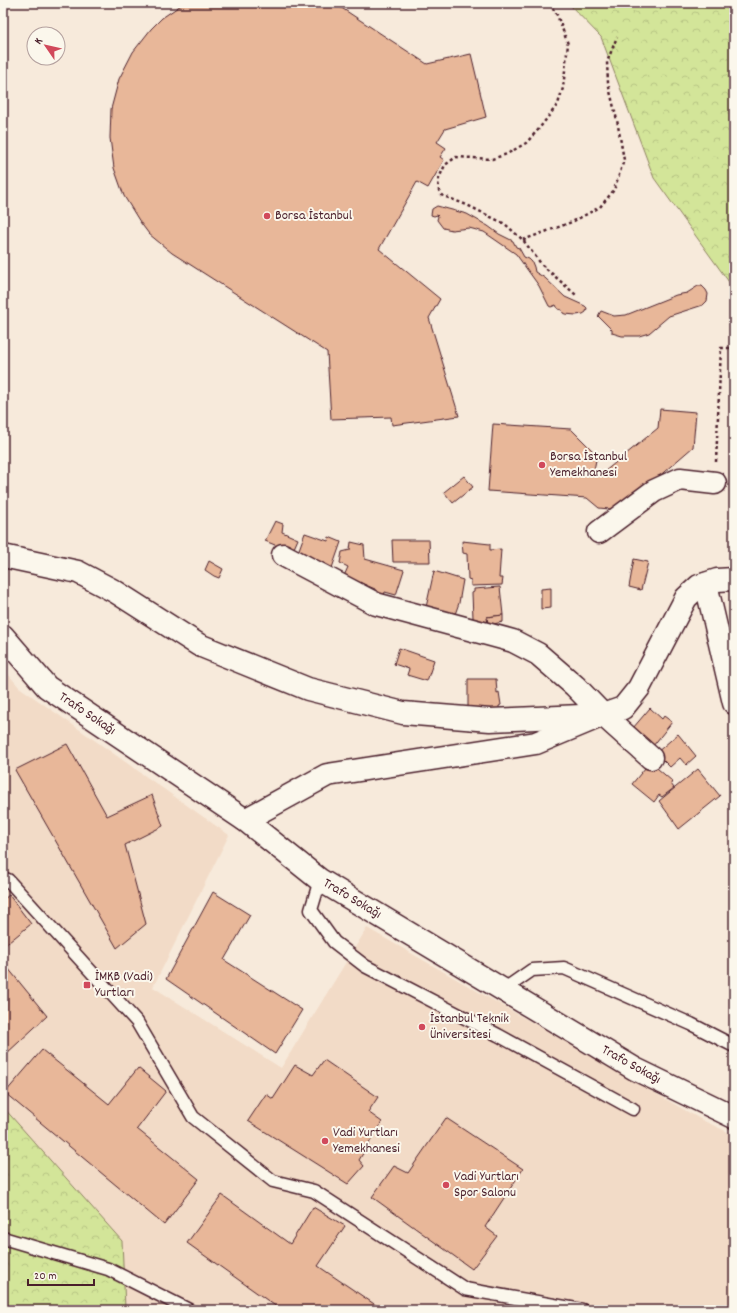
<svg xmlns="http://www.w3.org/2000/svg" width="737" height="1313" font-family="Dekko,sans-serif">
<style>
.built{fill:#f2dbc7}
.forest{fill:url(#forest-crowns);stroke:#8e8262}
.building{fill:#e8b799;stroke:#4a1f2b}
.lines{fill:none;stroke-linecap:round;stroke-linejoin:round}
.service-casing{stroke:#4a1f2b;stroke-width:15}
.minor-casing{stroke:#4a1f2b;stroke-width:25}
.tertiary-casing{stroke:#4a1f2b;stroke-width:25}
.path{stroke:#4a1f2b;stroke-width:2.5;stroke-dasharray:3 3;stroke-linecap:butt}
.service{stroke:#fbf7ec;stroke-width:12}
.minor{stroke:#fbf7ec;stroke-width:22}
.tertiary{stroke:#fbf7ec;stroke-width:22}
.poi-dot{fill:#d1495b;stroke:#fbf7ec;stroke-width:1.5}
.labels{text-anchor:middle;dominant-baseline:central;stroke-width:4;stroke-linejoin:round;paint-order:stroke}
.poi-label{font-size:14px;fill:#4a1f2b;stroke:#fbf7ec;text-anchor:start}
.street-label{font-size:14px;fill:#4a1f2b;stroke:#fbf7ec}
</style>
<defs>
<pattern id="forest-crowns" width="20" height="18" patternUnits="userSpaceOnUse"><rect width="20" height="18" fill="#d3e599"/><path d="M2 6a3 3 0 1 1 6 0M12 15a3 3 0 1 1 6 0" fill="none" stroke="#b7c484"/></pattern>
</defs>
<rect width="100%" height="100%" fill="#f7eadb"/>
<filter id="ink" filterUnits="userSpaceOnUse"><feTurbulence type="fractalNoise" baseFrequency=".025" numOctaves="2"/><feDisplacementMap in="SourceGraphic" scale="8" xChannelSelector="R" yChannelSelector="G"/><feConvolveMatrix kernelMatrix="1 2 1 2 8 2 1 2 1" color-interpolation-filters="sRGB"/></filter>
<g filter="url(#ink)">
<polygon class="built" points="3,668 19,687 229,835 153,987 281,1068 367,928 702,1120 734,1135 734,1310 3,1310"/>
<g class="forest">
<polygon points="568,3 734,3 734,289 654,178 601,37"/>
<polygon points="3,1107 122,1241 125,1308 126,1310 3,1310"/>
</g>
<g class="building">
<polygon points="184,3 334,3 427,64 471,54 486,117 445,129 437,142 446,148 440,157 444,160 428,188 417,182 379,249 440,299 429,318 459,416 392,425 391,417 331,419 327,352 172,253 149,234 140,222 124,196 114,168 110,138 111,109 119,79 133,52 151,29 162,18"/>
<polygon points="437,206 467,214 488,226 499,234 513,241 516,247 519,248 524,257 529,259 532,262 534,267 535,272 545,278 565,297 585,306 587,308 586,312 583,314 576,315 565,314 563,313 562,310 558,309 556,305 551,307 549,306 539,286 516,254 484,232 469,228 452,230 443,228 437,220 438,216 437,215 434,216 431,215 432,209"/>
<polygon points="698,286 702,286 706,290 708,294 707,301 703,305 669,316 649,333 639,336 622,336 612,333 612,330 598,316 601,311 614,316 626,315 676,295 687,293"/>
<polygon points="660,409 696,412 693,447 620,510 599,508 587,498 488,491 493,424 571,429 597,455 593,475 599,476 658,428"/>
<polygon points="464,476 473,487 453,503 444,492"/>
<polygon points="275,521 283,524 282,532 298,539 291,555 275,545 265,541"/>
<polygon points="305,533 328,541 329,537 341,542 332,568 297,555"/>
<polygon points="392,540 429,540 430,562 393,562"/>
<polygon points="462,541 490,544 490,550 501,549 499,578 503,578 502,585 471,586 471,580 468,579 467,554 463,553"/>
<polygon points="351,542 364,545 365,559 404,570 396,595 385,592 384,596 375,593 375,589 344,576 348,567 340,563 342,552 350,550"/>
<polygon points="634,559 648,562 641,590 629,587"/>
<polygon points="209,561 223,569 219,578 214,576 205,570"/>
<polygon points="434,571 463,580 459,603 453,620 425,612"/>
<polygon points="500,587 503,615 487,617 489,627 471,621 471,618 473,618 472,593 474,592 474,589"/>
<polygon points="551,588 551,608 541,609 541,589"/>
<polygon points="503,615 503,622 488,625 487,617"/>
<polygon points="399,648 434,660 427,681 407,675 409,669 394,664"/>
<polygon points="468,679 496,679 497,693 499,692 501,705 499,706 499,711 468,710"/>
<polygon points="650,708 662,719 664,716 672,722 653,746 633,728"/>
<polygon points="678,734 696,756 686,765 680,758 670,767 656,753"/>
<polygon points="67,744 107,816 152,795 163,826 125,845 146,924 117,948 15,770"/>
<polygon points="650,762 672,781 671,784 674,788 662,797 659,795 654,802 632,784"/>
<polygon points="698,769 720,796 679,829 659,801"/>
<polygon points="213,892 250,915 224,960 302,1010 275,1054 166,979"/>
<polygon points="9,895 31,924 3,947 3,900"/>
<polygon points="3,962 47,1016 6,1054 3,1051"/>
<polygon points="42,1050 109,1104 138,1068 166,1091 137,1129 199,1179 164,1225 5,1093"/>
<polygon points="324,1060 378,1097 368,1112 382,1122 359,1160 364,1166 348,1184 248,1121 266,1094 273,1099 295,1065 313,1075"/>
<polygon points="446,1118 523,1169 485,1227 497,1236 472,1269 372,1197 394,1166 408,1173"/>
<polygon points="222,1195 290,1244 313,1207 345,1226 318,1266 383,1310 281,1310 187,1243"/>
</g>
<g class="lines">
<defs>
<g id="service">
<polyline points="3,878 8,880 137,1022 193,1117 273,1181 314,1191 465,1289 582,1310"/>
<polyline points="320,880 311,910 334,942 365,966 498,1035 633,1109"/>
<polyline points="503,990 532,970 564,968 691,1024 734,1046"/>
<polyline points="3,1238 108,1269 189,1310"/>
</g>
<g id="minor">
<polyline points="599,532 654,491 680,479 715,483"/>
<polyline points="3,556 78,572 116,592 199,645 308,689 403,713 490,720 603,715 623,708 639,688 686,598 699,586 717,580 734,579"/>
<polyline points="706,584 734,703"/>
<polyline points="603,715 651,758"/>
<polyline points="245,820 327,775 536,743 603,715 575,686 538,654 513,641 376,604 283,555"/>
</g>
<polyline id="tertiary" points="3,636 47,687 245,820 320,880 635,1069 734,1117"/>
</defs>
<use href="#service" class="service-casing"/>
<use href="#minor" class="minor-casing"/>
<use href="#tertiary" class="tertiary-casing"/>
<g class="path">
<polyline points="549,3 557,15 568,44 563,88 558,104 538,130 526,143 507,154 492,159 456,157 445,165 439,178 438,188 441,195 467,205 505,224 523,240 542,265 576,295"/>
<polyline points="523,240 572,222 600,207 614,190 624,160 617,120 608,83 607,62 617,37"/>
<polyline points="716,462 721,348 734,348"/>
</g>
<use href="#service" class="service"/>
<use href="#minor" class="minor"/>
<use href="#tertiary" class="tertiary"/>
</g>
</g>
<g class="poi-dot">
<circle cx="267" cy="216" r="4"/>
<circle cx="542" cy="465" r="4"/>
<rect x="83" y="981" width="8" height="8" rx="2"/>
<circle cx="422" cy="1027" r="4"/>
<circle cx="325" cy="1141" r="4"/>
<circle cx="446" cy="1185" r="4"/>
</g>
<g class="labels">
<g class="poi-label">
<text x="275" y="216">Borsa İstanbul</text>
<text x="550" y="457">Borsa İstanbul<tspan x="550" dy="16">Yemekhanesi</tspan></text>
<text x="95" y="977">İMKB (Vadi)<tspan x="95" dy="16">Yurtları</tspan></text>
<text x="430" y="1019">İstanbul Teknik<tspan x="430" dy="16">Üniversitesi</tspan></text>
<text x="333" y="1133">Vadi Yurtları<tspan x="333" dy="16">Yemekhanesi</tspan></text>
<text x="454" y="1177">Vadi Yurtları<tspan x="454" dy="16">Spor Salonu</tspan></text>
</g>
<g class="street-label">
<text transform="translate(87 714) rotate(34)">Trafo Sokağı</text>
<text transform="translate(352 899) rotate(31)">Trafo Sokağı</text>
<text transform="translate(631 1065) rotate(29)">Trafo Sokağı</text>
</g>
</g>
<rect width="737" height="1313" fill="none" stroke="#fbf7ec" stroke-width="16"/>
<rect x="8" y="8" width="721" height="1297" fill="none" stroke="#4a1f2b" stroke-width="1.5" filter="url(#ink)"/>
<g transform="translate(46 46) rotate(304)"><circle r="19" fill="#fbf7ec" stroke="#b4a19f"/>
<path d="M0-3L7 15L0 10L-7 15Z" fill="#d1495b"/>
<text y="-6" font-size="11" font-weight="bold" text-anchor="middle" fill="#4a1f2b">K</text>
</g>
<path d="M28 1279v6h66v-6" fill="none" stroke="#4a1f2b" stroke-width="2"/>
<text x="34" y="1279" font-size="12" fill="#4a1f2b" stroke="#fbf7ec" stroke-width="3" paint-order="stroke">20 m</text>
</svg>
